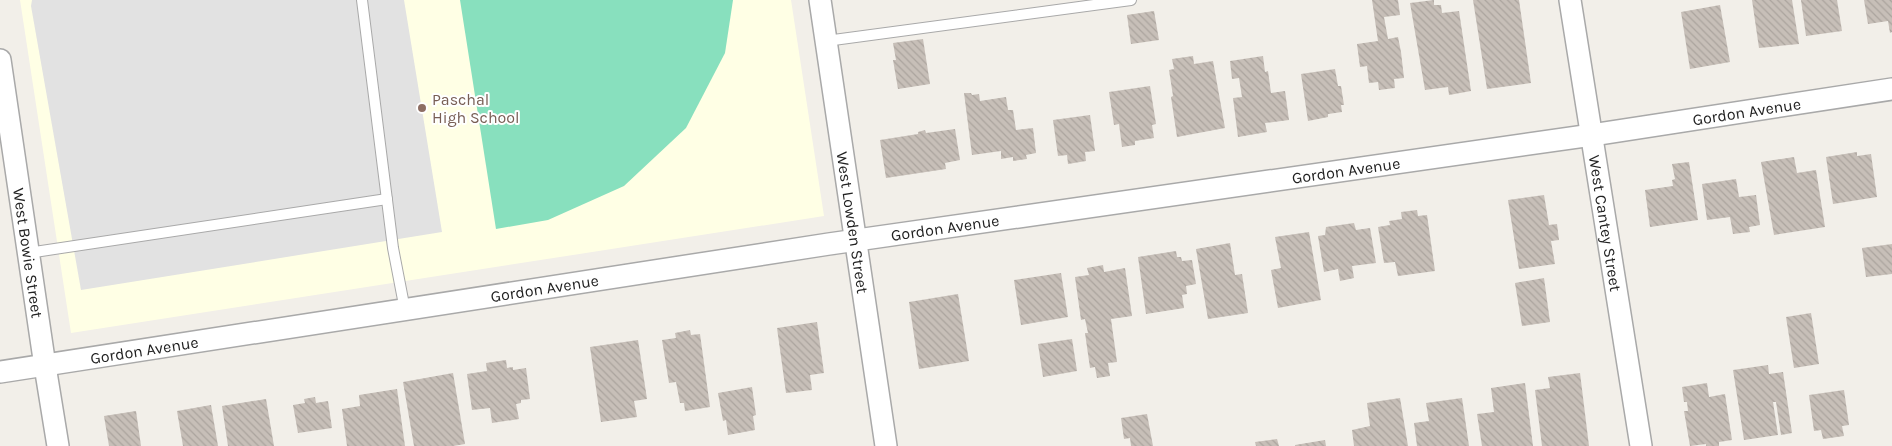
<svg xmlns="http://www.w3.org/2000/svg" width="1892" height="446" font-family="Karla,sans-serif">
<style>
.education{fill:#ffffe5}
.pitch{fill:#88e0be}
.parking{fill:#e2e2e2}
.building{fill:url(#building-back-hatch)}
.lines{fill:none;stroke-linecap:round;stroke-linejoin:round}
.service-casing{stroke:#a9a9a9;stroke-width:12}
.minor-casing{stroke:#a9a9a9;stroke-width:24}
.service{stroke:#fff;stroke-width:10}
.minor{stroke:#fff;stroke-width:21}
.education-dot{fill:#8d6e63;stroke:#fff;stroke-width:2}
.labels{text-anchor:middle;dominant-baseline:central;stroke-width:4;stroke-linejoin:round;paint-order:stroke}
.education-label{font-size:16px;fill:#785e54;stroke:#fff;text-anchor:start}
.street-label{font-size:16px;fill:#222;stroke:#fff}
</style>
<defs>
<pattern id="building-back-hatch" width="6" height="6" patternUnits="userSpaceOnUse" patternTransform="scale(1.25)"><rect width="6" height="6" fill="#c7bfb8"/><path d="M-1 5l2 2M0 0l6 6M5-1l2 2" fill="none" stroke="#aba49e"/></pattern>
</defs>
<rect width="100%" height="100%" fill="#f2efe9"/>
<polygon class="education" points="20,0 791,0 824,216 71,333"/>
<polygon class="pitch" points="460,0 733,0 725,53 686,128 624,186 548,220 496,229"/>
<polygon class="parking" points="32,0 404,0 442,232 81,290 31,6"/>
<g class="building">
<polygon points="1372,0 1398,0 1400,15 1384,17 1388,39 1398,37 1401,52 1404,78 1394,79 1395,88 1379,90 1378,82 1369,83 1367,66 1360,67 1357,44 1378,41"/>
<polygon points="1434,0 1434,5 1441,5 1442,13 1459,11 1471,91 1449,95 1448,87 1425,90 1410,3"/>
<polygon points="1473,0 1519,0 1531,83 1487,89"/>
<polygon points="1752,0 1792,0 1799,44 1759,48"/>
<polygon points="1801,0 1837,0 1842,31 1806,36"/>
<polygon points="1864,0 1892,0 1892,32 1890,33 1888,21 1868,24"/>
<polygon points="1720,5 1730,62 1690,69 1681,12"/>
<polygon points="1154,11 1159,40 1131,44 1127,15"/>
<polygon points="923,39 930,84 898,89 893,60 896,60 893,43"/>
<polygon points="1193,56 1194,64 1213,61 1225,128 1177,137 1171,97 1173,96 1169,70 1174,69 1172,59"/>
<polygon points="1263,56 1265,72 1268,71 1271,93 1285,91 1289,120 1265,123 1267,132 1238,137 1233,98 1242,97 1239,78 1232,79 1230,61"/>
<polygon points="1335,69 1338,86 1341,86 1344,105 1341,105 1342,112 1328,114 1328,117 1308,121 1301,74"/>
<polygon points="1150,86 1156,124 1152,125 1154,138 1135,141 1135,145 1122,147 1119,124 1114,125 1109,92"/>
<polygon points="964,93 971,93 972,95 979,94 980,101 1006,97 1008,110 1013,110 1016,130 1033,128 1036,153 1026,155 1027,159 1013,161 1013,157 1001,159 1001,151 972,155"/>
<polygon points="1090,115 1095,151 1085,152 1086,161 1068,164 1067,155 1058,156 1053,120"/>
<polygon points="955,129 960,160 945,163 946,169 886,178 880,140 918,134 918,132 925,130 926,133"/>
<polygon points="1857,152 1857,156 1871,154 1877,197 1833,204 1826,157"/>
<polygon points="1794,157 1797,173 1816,170 1825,227 1774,235 1761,162"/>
<polygon points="1689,162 1698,220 1650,227 1645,190 1673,186 1672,180 1675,179 1672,164"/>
<polygon points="1736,179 1739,197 1756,195 1760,225 1749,227 1750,232 1733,234 1730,217 1707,220 1702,184"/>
<polygon points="1544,195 1549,225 1557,224 1559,240 1551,241 1555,264 1519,269 1508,200"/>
<polygon points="1417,210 1418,216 1427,215 1435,271 1398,276 1395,262 1384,263 1378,227 1390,225 1389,221 1402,219 1401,212"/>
<polygon points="1354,223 1356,230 1370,228 1376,263 1352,266 1354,278 1340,281 1338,269 1324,272 1318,236 1325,235 1326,227"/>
<polygon points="1309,232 1321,300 1278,308 1271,270 1281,268 1275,237"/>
<polygon points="1230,243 1235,275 1242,274 1248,313 1208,319 1196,249"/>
<polygon points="1892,244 1892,274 1866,277 1862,248"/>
<polygon points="1176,251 1177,257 1181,257 1182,261 1192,260 1196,284 1186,286 1187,294 1182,295 1184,308 1146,314 1138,257"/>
<polygon points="1103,265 1104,272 1125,268 1132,316 1111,319 1117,362 1108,363 1110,376 1097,378 1095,367 1090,368 1085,333 1088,333 1085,319 1081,320 1075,277 1089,275 1087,268"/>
<polygon points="1061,273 1068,317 1021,325 1014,280"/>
<polygon points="1544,278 1550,322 1522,326 1515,283"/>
<polygon points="958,294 969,361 919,369 909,302"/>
<polygon points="1811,313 1819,364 1794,368 1786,317"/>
<polygon points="817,322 824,373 810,375 812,390 786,393 777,328"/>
<polygon points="690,330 691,335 700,334 710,407 685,411 684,403 680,403 676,382 669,383 662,340 676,338 675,333"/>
<polygon points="1072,339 1077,371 1043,377 1038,344"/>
<polygon points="638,340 647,399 634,401 637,417 601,422 590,347"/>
<polygon points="506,360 507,368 513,367 513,370 526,368 530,399 521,400 521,403 516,404 519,419 492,423 490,408 472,410 467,374 487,371 486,363"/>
<polygon points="1768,365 1769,374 1783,372 1792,433 1781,435 1776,402 1773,402 1778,435 1744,440 1733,370"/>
<polygon points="453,373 465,444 453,446 414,446 403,382"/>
<polygon points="1580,373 1589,446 1542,446 1535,390 1550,388 1548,377"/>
<polygon points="1525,383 1533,446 1482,446 1477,414 1494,412 1491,388"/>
<polygon points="1707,383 1709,397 1725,394 1732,440 1719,442 1719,446 1706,446 1706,444 1690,446 1684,411 1688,411 1687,402 1684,402 1682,387"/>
<polygon points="752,387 756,415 753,416 755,430 728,435 726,420 723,421 718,393"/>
<polygon points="397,389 405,446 347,446 342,409 360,406 359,395"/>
<polygon points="1844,390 1849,425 1842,426 1844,436 1823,439 1821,430 1814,431 1809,395"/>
<polygon points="315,397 316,403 328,401 332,428 298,433 293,405 305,403 304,399"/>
<polygon points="1400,398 1408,446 1354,446 1352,430 1370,426 1367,403"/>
<polygon points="1462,398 1469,446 1417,446 1414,423 1429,421 1426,403"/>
<polygon points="266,399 274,446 228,446 222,406"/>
<polygon points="211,405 218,446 183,446 177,411"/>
<polygon points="136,411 141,446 109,446 104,416"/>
<polygon points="1147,414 1153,446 1131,446 1130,438 1124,439 1121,418"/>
<polygon points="1277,439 1279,446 1256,446 1255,442"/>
<polygon points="1325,440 1326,446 1295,446 1295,445"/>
</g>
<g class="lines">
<defs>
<g id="service">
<polyline points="362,0 393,248 405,310"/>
<polyline points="826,41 1131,0"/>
<polyline points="28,253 387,199"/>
</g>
<g id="minor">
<path id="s1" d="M820,0L886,446"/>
<path id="s2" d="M1570,0L1641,446"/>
<path id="s3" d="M0,60L45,366L58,446"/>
<path id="s4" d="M0,372L829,244L1592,135L1892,89"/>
</g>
</defs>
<use href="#service" class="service-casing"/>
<use href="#minor" class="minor-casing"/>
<use href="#service" class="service"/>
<use href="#minor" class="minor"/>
</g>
<circle class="education-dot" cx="422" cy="108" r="5"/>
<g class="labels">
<g class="education-label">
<text x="432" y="99">Paschal<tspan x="432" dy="18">High School</tspan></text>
</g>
<g class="street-label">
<text stroke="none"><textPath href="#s4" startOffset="1766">Gordon Avenue</textPath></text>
<text stroke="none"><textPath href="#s4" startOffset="1361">Gordon Avenue</textPath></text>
<text stroke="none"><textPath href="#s1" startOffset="225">West Lowden Street</textPath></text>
<text stroke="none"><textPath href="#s2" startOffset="226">West Cantey Street</textPath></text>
<text stroke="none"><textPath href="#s4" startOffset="956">Gordon Avenue</textPath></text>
<text stroke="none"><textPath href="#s3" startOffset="195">West Bowie Street</textPath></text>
<text stroke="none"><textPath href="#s4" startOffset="551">Gordon Avenue</textPath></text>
<text stroke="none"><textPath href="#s4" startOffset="146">Gordon Avenue</textPath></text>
</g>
</g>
</svg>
